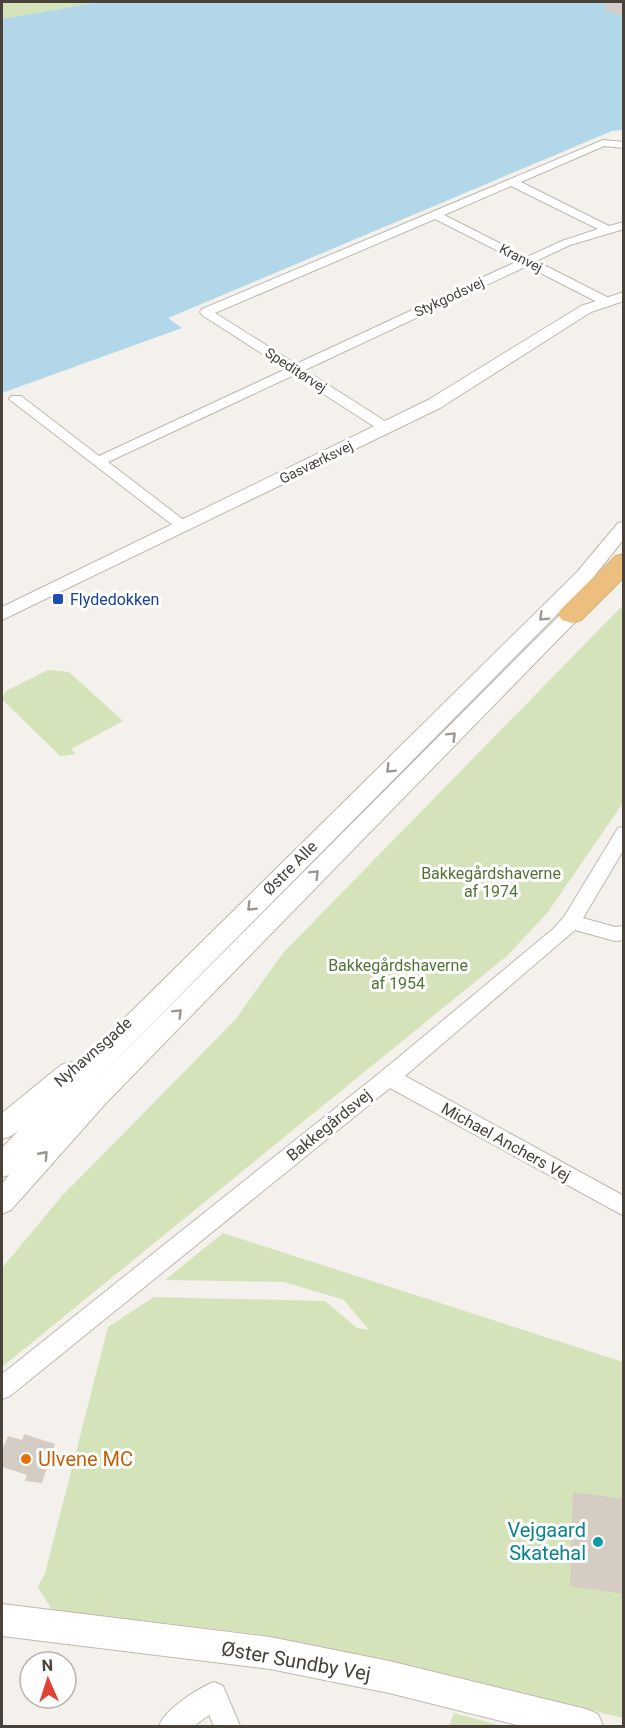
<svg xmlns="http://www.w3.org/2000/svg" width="625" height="1728" font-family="Roboto,sans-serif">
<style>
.green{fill:#d5e3ba}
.water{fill:#b1d7e9}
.building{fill:#d5ccc3}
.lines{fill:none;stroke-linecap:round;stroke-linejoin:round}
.motorway-tunnel{stroke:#d2cec9;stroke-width:19;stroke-dasharray:19 9;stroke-linecap:butt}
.minor-casing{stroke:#bfb8b0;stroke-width:2}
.tertiary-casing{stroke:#bfb8b0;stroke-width:2}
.motorway-casing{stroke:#cc934f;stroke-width:1}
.minor{fill:#fff;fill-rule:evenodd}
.tertiary{fill:#fff;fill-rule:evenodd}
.motorway{fill:#edbf7e;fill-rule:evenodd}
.oneway{stroke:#9a9793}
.transit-dot{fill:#1a4fb4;stroke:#fff;stroke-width:2}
.food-dot{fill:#e8710a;stroke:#fff;stroke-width:2}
.culture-dot{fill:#0f9aa8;stroke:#fff;stroke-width:2}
.labels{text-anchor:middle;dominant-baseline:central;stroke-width:6;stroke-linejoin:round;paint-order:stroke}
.far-street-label{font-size:14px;fill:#48423b;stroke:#fff}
.transit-label{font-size:16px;fill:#164399;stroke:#fff;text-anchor:start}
.street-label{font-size:16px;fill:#48423b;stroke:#fff}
.park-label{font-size:16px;fill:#527434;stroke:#fff}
.near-food-label{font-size:20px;fill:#c56008;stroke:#fff;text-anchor:start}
.near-culture-label{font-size:20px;fill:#0d838f;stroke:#fff;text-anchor:end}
.near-street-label{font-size:20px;fill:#48423b;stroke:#fff}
</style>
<rect width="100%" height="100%" fill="#f4f1ec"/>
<g class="green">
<polygon points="2,2 99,2 2,19"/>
<polygon points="623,605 623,803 548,912 508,955 2,1367 2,1268 61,1197 235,1020 283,953"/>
<polygon points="48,670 69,672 123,721 71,749 76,754 60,756 2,699 6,691"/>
<polygon points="223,1233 623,1362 623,1718 423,1669 257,1634 52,1610 38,1587 45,1573 108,1327 154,1297 325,1301 357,1328 369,1330 344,1300 284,1282 165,1280"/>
<polygon points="454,1713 502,1726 449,1726"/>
</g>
<polygon class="water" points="99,2 623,2 623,130 612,131 168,318 182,328 2,393 2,19"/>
<g class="building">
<polygon points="24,1434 55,1444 42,1483 25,1481 27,1475 2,1467 2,1450 8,1436 22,1440"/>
<polygon points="573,1492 624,1499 624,1594 570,1586"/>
</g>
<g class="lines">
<polyline class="motorway-tunnel" points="607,2 624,6"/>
<defs>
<g id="minor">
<path d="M603,140L624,142V148L604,146L521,182L609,226L624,222V229L570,245L536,261L609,298V304H601L527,266L305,370L391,425L393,428L391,431H381L294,375L108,462L189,524L191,527L189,530H179L9,399L11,396H21L99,456L286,369L202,315L200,312L202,309ZM511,186L598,229L562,241L527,257L444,215ZM435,219L518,261L296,364L215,313Z"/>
<polygon points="624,827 624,849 583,918 615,927 624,926 624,940 615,941 575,930 405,1076 624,1196 624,1216 390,1088 10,1396 2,1399 2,1374 382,1071 553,929 564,917 618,828"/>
<path d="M214,1682L223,1686L240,1726H214L209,1715L194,1726H159C164,1710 198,1688 214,1682Z"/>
</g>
<g id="tertiary">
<polygon points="624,292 624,301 591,312 440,408 2,620 2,607 428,400 581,306"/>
<path d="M624,522V539L591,580L95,1081L565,610C575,602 583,593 596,597L599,601L579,618L106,1103L11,1210L2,1214V1184L9,1175L2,1177V1148L19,1130L11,1136L2,1139V1113L61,1065L70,1062L78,1064L577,572L618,523Z"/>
<polygon points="2,1604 270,1637 389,1661 586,1709 598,1714 603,1726 521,1726 389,1693 270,1669 2,1636"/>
</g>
<polygon id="motorway" points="624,554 624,578 582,620 572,623 562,620 558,614 562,608 615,556"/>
</defs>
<use href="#minor" class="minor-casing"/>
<use href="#tertiary" class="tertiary-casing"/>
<use href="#motorway" class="motorway-casing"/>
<use href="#minor" class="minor"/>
<use href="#tertiary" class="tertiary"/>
<use href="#motorway" class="motorway"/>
</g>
<defs><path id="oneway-chevron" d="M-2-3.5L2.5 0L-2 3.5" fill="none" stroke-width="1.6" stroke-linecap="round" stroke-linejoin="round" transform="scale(1.5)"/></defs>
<g class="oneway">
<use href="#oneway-chevron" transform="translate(543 617) rotate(135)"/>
<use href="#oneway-chevron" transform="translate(452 736) rotate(-45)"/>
<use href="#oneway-chevron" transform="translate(390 769) rotate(135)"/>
<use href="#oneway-chevron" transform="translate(315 874) rotate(-45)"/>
<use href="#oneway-chevron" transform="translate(251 907) rotate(135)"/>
<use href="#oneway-chevron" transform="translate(178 1013) rotate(-45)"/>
<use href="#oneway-chevron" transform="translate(44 1155) rotate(-48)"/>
</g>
<rect class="transit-dot" x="52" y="593" width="12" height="12" rx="3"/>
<circle class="food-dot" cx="26" cy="1459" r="6"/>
<circle class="culture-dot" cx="598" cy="1542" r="6"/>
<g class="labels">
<g class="far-street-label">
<text transform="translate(521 258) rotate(27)">Kranvej</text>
<text transform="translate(449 297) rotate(-25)">Stykgodsvej</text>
<text transform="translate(296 370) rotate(33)">Speditørvej</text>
<text transform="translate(316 462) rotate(-26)">Gasværksvej</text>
</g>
<g class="transit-label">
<text x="70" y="599">Flydedokken</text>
</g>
<g class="street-label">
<text transform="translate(290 868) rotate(-45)">Østre Alle</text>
<text transform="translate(93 1052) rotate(-41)">Nyhavnsgade</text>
<text transform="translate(329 1125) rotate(-39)">Bakkegårdsvej</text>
<text transform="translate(506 1142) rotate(29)">Michael Anchers Vej</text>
</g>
<g class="park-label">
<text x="491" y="873">Bakkegårdshaverne<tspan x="491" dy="18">af 1974</tspan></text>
<text x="398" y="965">Bakkegårdshaverne<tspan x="398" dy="18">af 1954</tspan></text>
</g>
<g class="near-food-label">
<text x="38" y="1459">Ulvene MC</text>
</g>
<g class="near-culture-label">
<text x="586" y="1530">Vejgaard<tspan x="586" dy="23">Skatehal</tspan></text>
</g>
<g class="near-street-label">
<text transform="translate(296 1661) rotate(10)">Øster Sundby Vej</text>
</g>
</g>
<rect width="625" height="1728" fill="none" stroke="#48423b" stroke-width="6"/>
<g transform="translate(48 1680) rotate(357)"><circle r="28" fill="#ffffff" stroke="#b6b3b1" stroke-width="1.5"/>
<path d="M0-4.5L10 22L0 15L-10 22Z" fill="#e14137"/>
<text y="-9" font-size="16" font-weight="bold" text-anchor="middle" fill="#48423b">N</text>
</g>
</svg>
